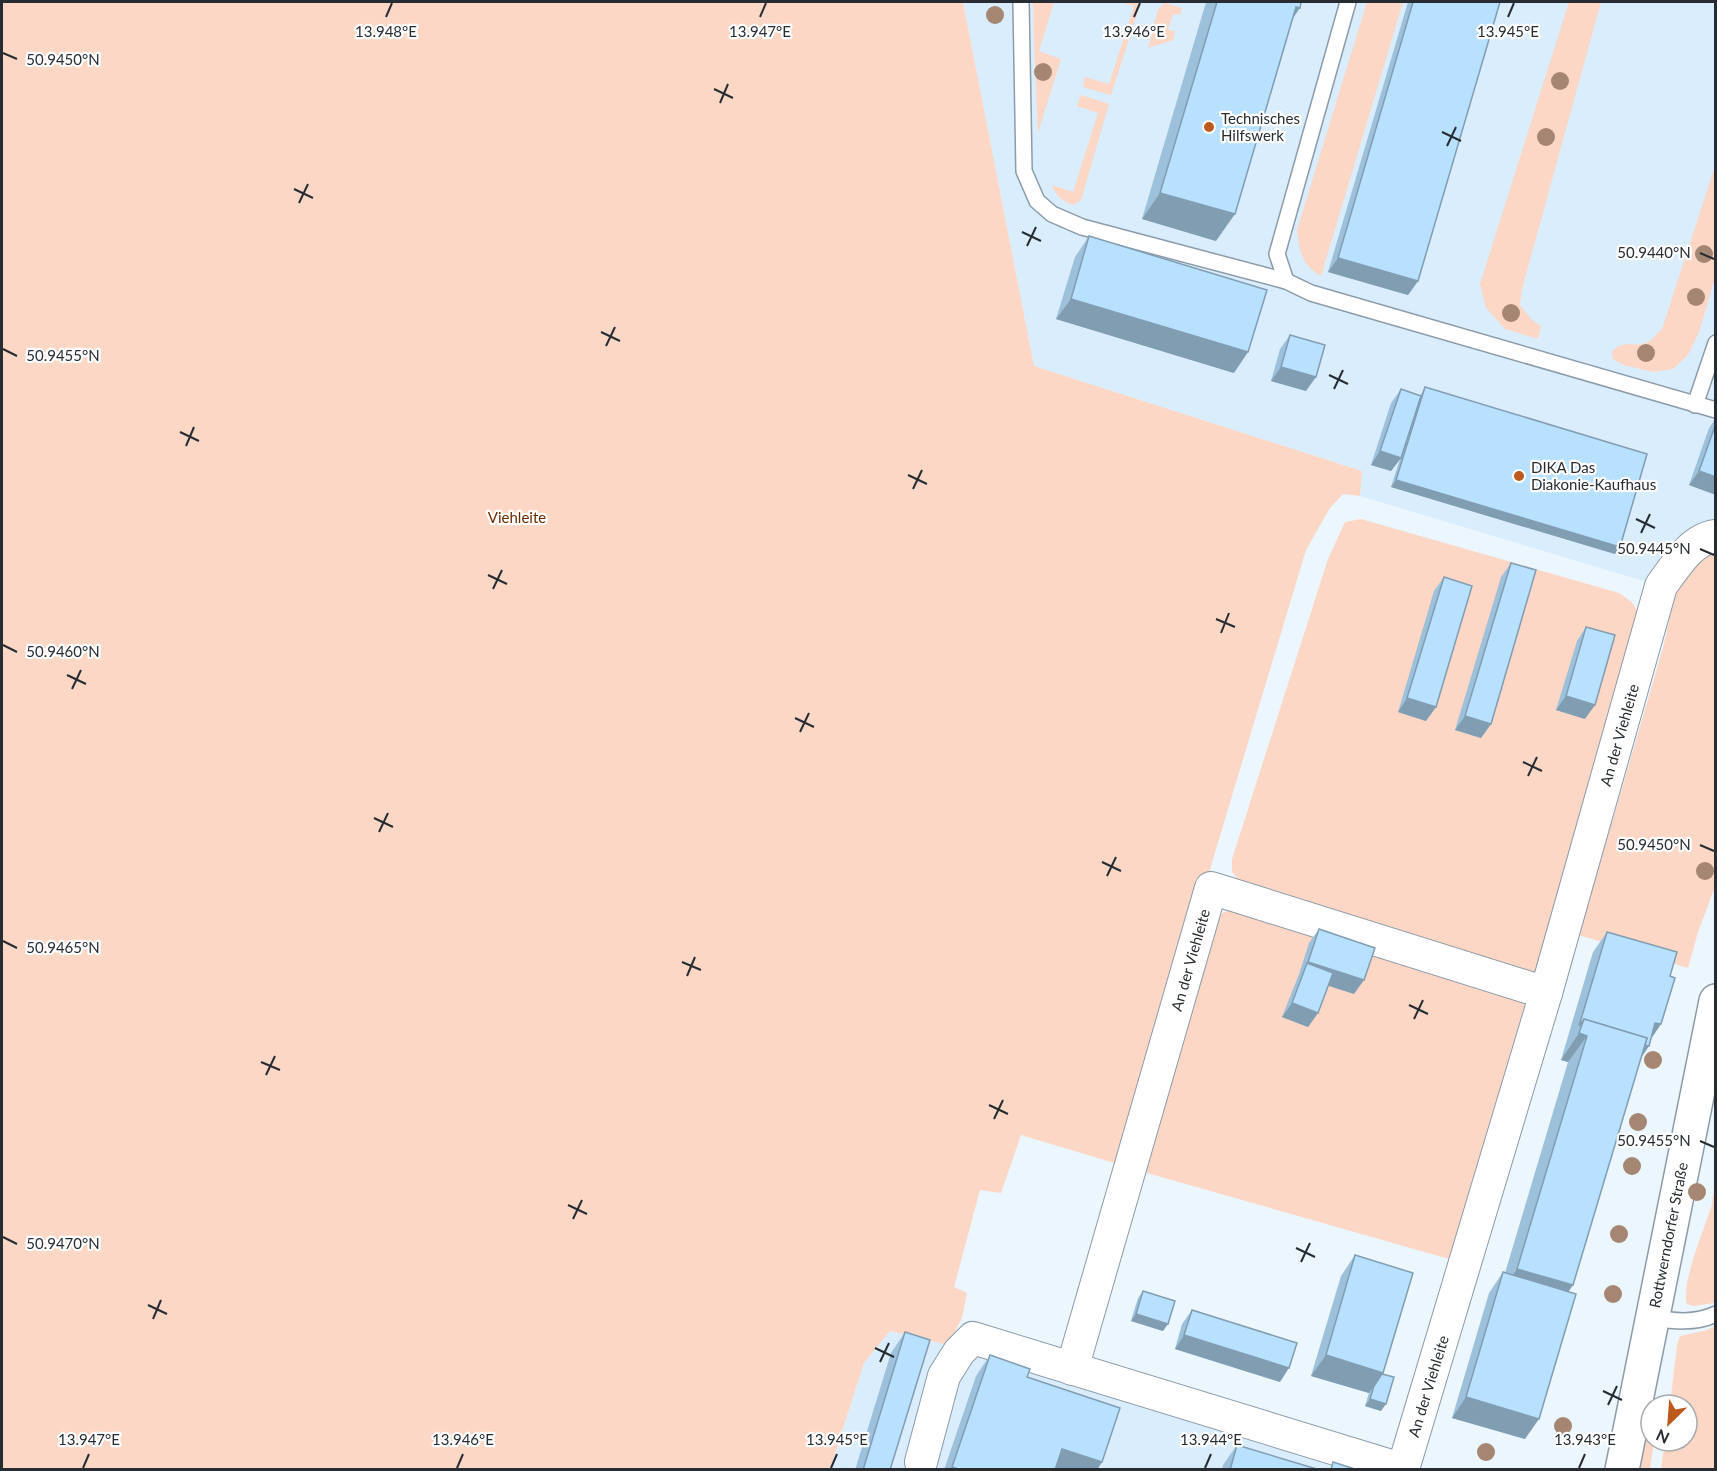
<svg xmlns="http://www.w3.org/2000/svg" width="1717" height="1471" font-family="Lato,sans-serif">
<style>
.built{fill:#daedfc}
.green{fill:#fcd7c5}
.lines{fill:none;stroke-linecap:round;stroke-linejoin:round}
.lane-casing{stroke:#8b9ba8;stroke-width:18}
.street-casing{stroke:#8b9ba8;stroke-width:34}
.secondary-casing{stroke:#8b9ba8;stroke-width:36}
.lane{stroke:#fff;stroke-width:15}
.street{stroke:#fff;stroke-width:32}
.secondary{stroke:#fff;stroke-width:33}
.tree{fill:#a58672}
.wall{fill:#9ec1db}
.shaded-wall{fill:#819db2}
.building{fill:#b8e0ff;stroke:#819db2;stroke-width:1.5}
.ticks{fill:none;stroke:#262c31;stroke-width:2}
.poi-dot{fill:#bc5a1d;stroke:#fff;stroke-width:2}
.labels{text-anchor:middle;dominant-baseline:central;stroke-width:4.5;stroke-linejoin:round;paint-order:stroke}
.poi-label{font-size:15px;fill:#262c31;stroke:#fff;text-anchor:start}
.park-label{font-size:15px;fill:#6b2b00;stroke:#fff}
.street-label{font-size:15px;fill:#262c31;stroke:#fff}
.ticks-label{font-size:15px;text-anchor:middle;fill:#262c31;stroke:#fff;stroke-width:4.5;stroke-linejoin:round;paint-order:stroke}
</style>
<rect width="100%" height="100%" fill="#ebf6fe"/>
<g class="built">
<polygon points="963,2 1715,2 1715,550 1676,589 1640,580 1360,496 1362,471 1034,366"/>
<polygon points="890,1331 948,1345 1340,1469 830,1470 864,1363"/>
</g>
<g class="green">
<polygon points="2,2 963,2 1034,366 1362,471 1360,496 1343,494 1330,508 1306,550 1121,1165 1021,1135 1001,1193 980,1190 954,1287 967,1293 962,1318 948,1345 890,1331 864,1363 830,1469 2,1470"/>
<polygon points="1033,2 1054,2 1039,51 1061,59 1038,133 1034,41"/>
<polygon points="1119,2 1141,2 1111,95 1083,87 1085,77 1109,84 1134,6"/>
<path d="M1367,2H1403L1321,276C1301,264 1300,252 1297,230Z"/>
<polygon points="1569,2 1601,2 1522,289 1520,305 1533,321 1541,326 1538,339 1505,329 1486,308 1480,284"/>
<polygon points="1165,3 1182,8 1180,15 1173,14 1168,30 1175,31 1173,40 1148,48 1158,9"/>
<path d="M1081,95L1109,104L1081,200L1073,205C1062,200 1056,197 1052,185L1073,192L1098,113L1077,106Z"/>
<path d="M1715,166V278L1699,332L1688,355L1673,369L1653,372L1623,365L1613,359L1612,352C1624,338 1633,349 1648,342C1653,339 1657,333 1662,329Z"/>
<path d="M1361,519L1619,593C1634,603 1637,605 1640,624L1534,978L1241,883L1232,872V859L1328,559L1345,522Z"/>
<polygon points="1715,550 1715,887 1698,932 1688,968 1579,935 1663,648 1676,589 1688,568"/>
<polygon points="1235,905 1527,997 1449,1259 1140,1171 1209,930 1221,914"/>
<path d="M1715,1181V1303L1693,1306L1687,1304C1680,1284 1706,1226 1712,1204C1713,1196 1714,1188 1715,1181Z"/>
<polygon points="1715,1326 1715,1469 1661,1469 1665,1441 1687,1441 1687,1405 1670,1405 1677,1345 1680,1336 1707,1330"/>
<polygon points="1651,1406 1651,1441 1654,1441 1650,1469 1640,1470"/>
</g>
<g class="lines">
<defs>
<g id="lane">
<polyline points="1021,2 1024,171 1037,201 1052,214 1082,227 1286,281 1311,293 1716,410"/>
<polyline points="1286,281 1277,254 1348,2"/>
<polyline points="1695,405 1716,343"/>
<path d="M1651,1318C1673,1321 1695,1324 1716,1314"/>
</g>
<g id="street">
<polyline points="1072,1369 1211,888 1546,993"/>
<polyline points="921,1462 944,1376 959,1352 973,1338 1404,1470"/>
<path d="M1403,1469L1546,993L1661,586C1675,567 1691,539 1716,536"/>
</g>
<polyline id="secondary" points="1622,1470 1716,1001"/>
</defs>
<use href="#lane" class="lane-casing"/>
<use href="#street" class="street-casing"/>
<use href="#secondary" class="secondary-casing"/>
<use href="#lane" class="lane"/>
<use href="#street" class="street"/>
<use href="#secondary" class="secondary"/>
</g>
<g class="tree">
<circle cx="995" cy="15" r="9"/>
<circle cx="1043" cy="72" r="9"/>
<circle cx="1560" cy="81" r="9"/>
<circle cx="1546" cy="137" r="9"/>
<circle cx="1704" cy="254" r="9"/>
<circle cx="1696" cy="297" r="9"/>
<circle cx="1511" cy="313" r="9"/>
<circle cx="1646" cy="353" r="9"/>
<circle cx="1705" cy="871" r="9"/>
<circle cx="1653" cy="1060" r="9"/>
<circle cx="1638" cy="1122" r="9"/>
<circle cx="1632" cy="1166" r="9"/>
<circle cx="1697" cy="1192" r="9"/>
<circle cx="1619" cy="1234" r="9"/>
<circle cx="1613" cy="1294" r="9"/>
<circle cx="1563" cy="1426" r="9"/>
<circle cx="1486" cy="1452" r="9"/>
</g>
<g class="wall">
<polygon points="1206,2 1301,2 1293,17 1216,241 1142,219"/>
<polygon points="1408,2 1500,2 1418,281 1408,295 1328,272"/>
<polygon points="1089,236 1234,373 1056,319 1075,257"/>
<polygon points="1290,335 1306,391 1271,381 1280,349"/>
<polygon points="1425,387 1620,547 1615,554 1391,487 1400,459 1391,471 1371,465 1391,403 1401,389 1420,396"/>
<polygon points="1716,418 1716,495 1689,485 1709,428"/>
<polygon points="1511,563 1491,724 1481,738 1455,730 1501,577"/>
<polygon points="1444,577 1426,721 1398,712 1434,591"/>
<polygon points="1586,627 1585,719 1556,710 1577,641"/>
<polygon points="1319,929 1354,994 1328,985 1318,1013 1308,1027 1282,1017 1299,974 1309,943"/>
<polygon points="1607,932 1670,976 1661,1024 1651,1038 1641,1058 1573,1285 1568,1292 1525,1439 1452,1418 1489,1293 1503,1272 1505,1273 1568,1062 1561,1060 1593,952"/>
<polygon points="1355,1255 1383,1373 1381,1411 1365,1406 1369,1393 1311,1376 1341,1276"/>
<polygon points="1143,1291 1163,1331 1131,1321 1138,1298"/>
<polygon points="1192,1310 1280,1382 1175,1349 1182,1324"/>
<polygon points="905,1332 890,1470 855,1470 891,1353"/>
<polygon points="990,1355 1027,1377 1097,1470 944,1470 976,1376"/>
<polygon points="1237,1445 1320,1470 1222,1470 1223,1465"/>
</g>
<g class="shaded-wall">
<polygon points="1296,7 1300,8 1281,35"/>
<polygon points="1160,193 1235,214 1216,241 1142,219"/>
<polygon points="1338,258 1418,281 1408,295 1328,272"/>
<polygon points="1071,299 1248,352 1234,373 1056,319"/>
<polygon points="1281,367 1316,377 1306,391 1271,381"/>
<polygon points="1380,451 1401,458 1391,471 1371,465"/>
<polygon points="1699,471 1716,477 1716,495 1689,485"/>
<polygon points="1396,480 1620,547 1615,554 1391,487"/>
<polygon points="1566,696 1595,705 1585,719 1556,710"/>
<polygon points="1407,698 1436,707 1426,721 1398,712"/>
<polygon points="1465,716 1491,724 1481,738 1455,730"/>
<polygon points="1308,962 1364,980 1354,994 1301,977"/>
<polygon points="1292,1003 1318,1013 1308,1027 1282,1017"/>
<polygon points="1655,1023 1661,1024 1647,1045"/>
<polygon points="1579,1033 1649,1046 1635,1067 1587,1036 1568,1062 1561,1060"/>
<polygon points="1517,1269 1573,1285 1554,1312 1498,1296"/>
<polygon points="1136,1314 1168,1324 1163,1331 1131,1321"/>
<polygon points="1184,1335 1289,1368 1280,1382 1175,1349"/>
<polygon points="1326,1355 1383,1373 1369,1393 1311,1376"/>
<polygon points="1466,1397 1539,1419 1525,1439 1452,1418"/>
<polygon points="1370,1399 1386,1404 1381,1411 1365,1406"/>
<polygon points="1062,1449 1102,1462 1097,1470 1049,1470"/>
</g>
<g class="building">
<polygon points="1217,2 1301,2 1300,8 1296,7 1235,214 1160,193"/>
<polygon points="1413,2 1500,2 1418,281 1338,258"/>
<polygon points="1089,236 1267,290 1248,352 1071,299"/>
<polygon points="1290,335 1325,345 1316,377 1281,367"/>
<polygon points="1425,387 1647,454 1620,547 1396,480"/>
<polygon points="1401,389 1421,396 1401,458 1380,451"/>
<polygon points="1716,423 1716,477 1699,471"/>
<polygon points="1511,563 1536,570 1491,724 1465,716"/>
<polygon points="1444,577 1472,586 1436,707 1407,698"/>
<polygon points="1586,627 1615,635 1595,705 1566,696"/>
<polygon points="1319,929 1375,948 1364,980 1308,962"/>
<polygon points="1607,932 1677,952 1670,976 1675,978 1661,1024 1655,1023 1649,1046 1645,1045 1647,1038 1584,1019 1579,1026"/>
<polygon points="1307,963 1333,973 1318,1013 1292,1003"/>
<polygon points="1584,1019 1647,1038 1573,1285 1517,1269 1587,1036 1579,1033"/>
<polygon points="1355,1255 1413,1273 1383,1373 1326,1355"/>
<polygon points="1503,1272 1576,1294 1539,1419 1466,1397"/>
<polygon points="1143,1291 1175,1301 1168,1324 1136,1314"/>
<polygon points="1192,1310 1297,1343 1289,1368 1184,1335"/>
<polygon points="905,1332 930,1340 890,1470 863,1470"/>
<polygon points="990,1355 1030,1369 1027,1377 1120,1408 1102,1462 1062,1449 1055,1470 961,1470 952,1467"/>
<polygon points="1382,1374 1394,1377 1386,1404 1370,1399 1374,1386"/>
<polygon points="1237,1445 1320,1470 1230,1470"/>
<polygon points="1333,1462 1358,1470 1331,1470"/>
</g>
<path class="ticks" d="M386,17L392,3M760,17L766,3M1134,17L1140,3M1508,17L1514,3M3,53L17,59M714,89L733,98M720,103L728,84M1442,132L1461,141M1447,146L1456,127M294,189L313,198M299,203L308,184M1022,232L1041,241M1027,246L1036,227M1700,253L1714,259M601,332L620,341M606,346L615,327M3,349L17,356M1329,375L1348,384M1334,389L1343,370M180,432L199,441M186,446L194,427M908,475L927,484M913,489L922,470M1636,519L1655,528M1641,533L1650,514M1700,549L1714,555M488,575L507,584M493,589L502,570M1216,619L1235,627M1221,633L1229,613M3,645L17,652M67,675L86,684M72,689L81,670M795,718L814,727M800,732L809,713M1523,762L1542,771M1528,776L1537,757M374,818L393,827M379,832L388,813M1700,845L1714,851M1102,862L1121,871M1107,876L1116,857M3,941L17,948M682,962L701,970M687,976L695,957M1409,1005L1428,1014M1414,1019L1423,1000M261,1062L280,1070M266,1075L275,1056M989,1105L1008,1114M994,1119L1003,1100M1700,1141L1714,1147M568,1205L587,1214M573,1219L582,1200M3,1237L17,1244M1296,1248L1315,1257M1301,1262L1310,1243M148,1305L167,1314M153,1319L161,1300M875,1348L894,1357M880,1362L889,1343M1603,1391L1622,1400M1608,1405L1617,1386M83,1468L89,1454M457,1468L463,1454M831,1468L837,1454M1205,1468L1211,1454M1579,1468L1585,1454"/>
<g class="poi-dot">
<circle cx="1209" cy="127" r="6"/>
<circle cx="1519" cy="476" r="6"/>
</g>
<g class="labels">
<g class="poi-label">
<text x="1221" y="118">Technisches<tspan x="1221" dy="17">Hilfswerk</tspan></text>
<text x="1531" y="467">DIKA Das<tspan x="1531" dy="17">Diakonie-Kaufhaus</tspan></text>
</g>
<g class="park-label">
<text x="517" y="517">Viehleite</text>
</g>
<g class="street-label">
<text transform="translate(1619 735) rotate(-74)">An der Viehleite</text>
<text transform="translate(1190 960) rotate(-74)">An der Viehleite</text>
<text transform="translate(1668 1235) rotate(-79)">Rottwerndorfer Straße</text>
<text transform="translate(1428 1386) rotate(-73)">An der Viehleite</text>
</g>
</g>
<g class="ticks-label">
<text x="386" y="37">13.948°E</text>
<text x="760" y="37">13.947°E</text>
<text x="1134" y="37">13.946°E</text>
<text x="1508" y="37">13.945°E</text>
<text x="63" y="65">50.9450°N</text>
<text x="1654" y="258">50.9440°N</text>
<text x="63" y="361">50.9455°N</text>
<text x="1654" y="554">50.9445°N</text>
<text x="63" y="657">50.9460°N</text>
<text x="1654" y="850">50.9450°N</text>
<text x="63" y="953">50.9465°N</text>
<text x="1654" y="1146">50.9455°N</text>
<text x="63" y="1249">50.9470°N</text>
<text x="89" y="1445">13.947°E</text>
<text x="463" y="1445">13.946°E</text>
<text x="837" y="1445">13.945°E</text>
<text x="1211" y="1445">13.944°E</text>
<text x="1585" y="1445">13.943°E</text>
</g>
<rect width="1717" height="1471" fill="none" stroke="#262c31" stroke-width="6"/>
<g transform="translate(1669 1423) rotate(205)"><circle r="28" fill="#ffffff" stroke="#a8abad" stroke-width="1.5"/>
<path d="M0-4.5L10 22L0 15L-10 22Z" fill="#bc5a1d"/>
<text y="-9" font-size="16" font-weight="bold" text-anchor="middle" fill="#262c31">N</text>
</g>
</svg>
